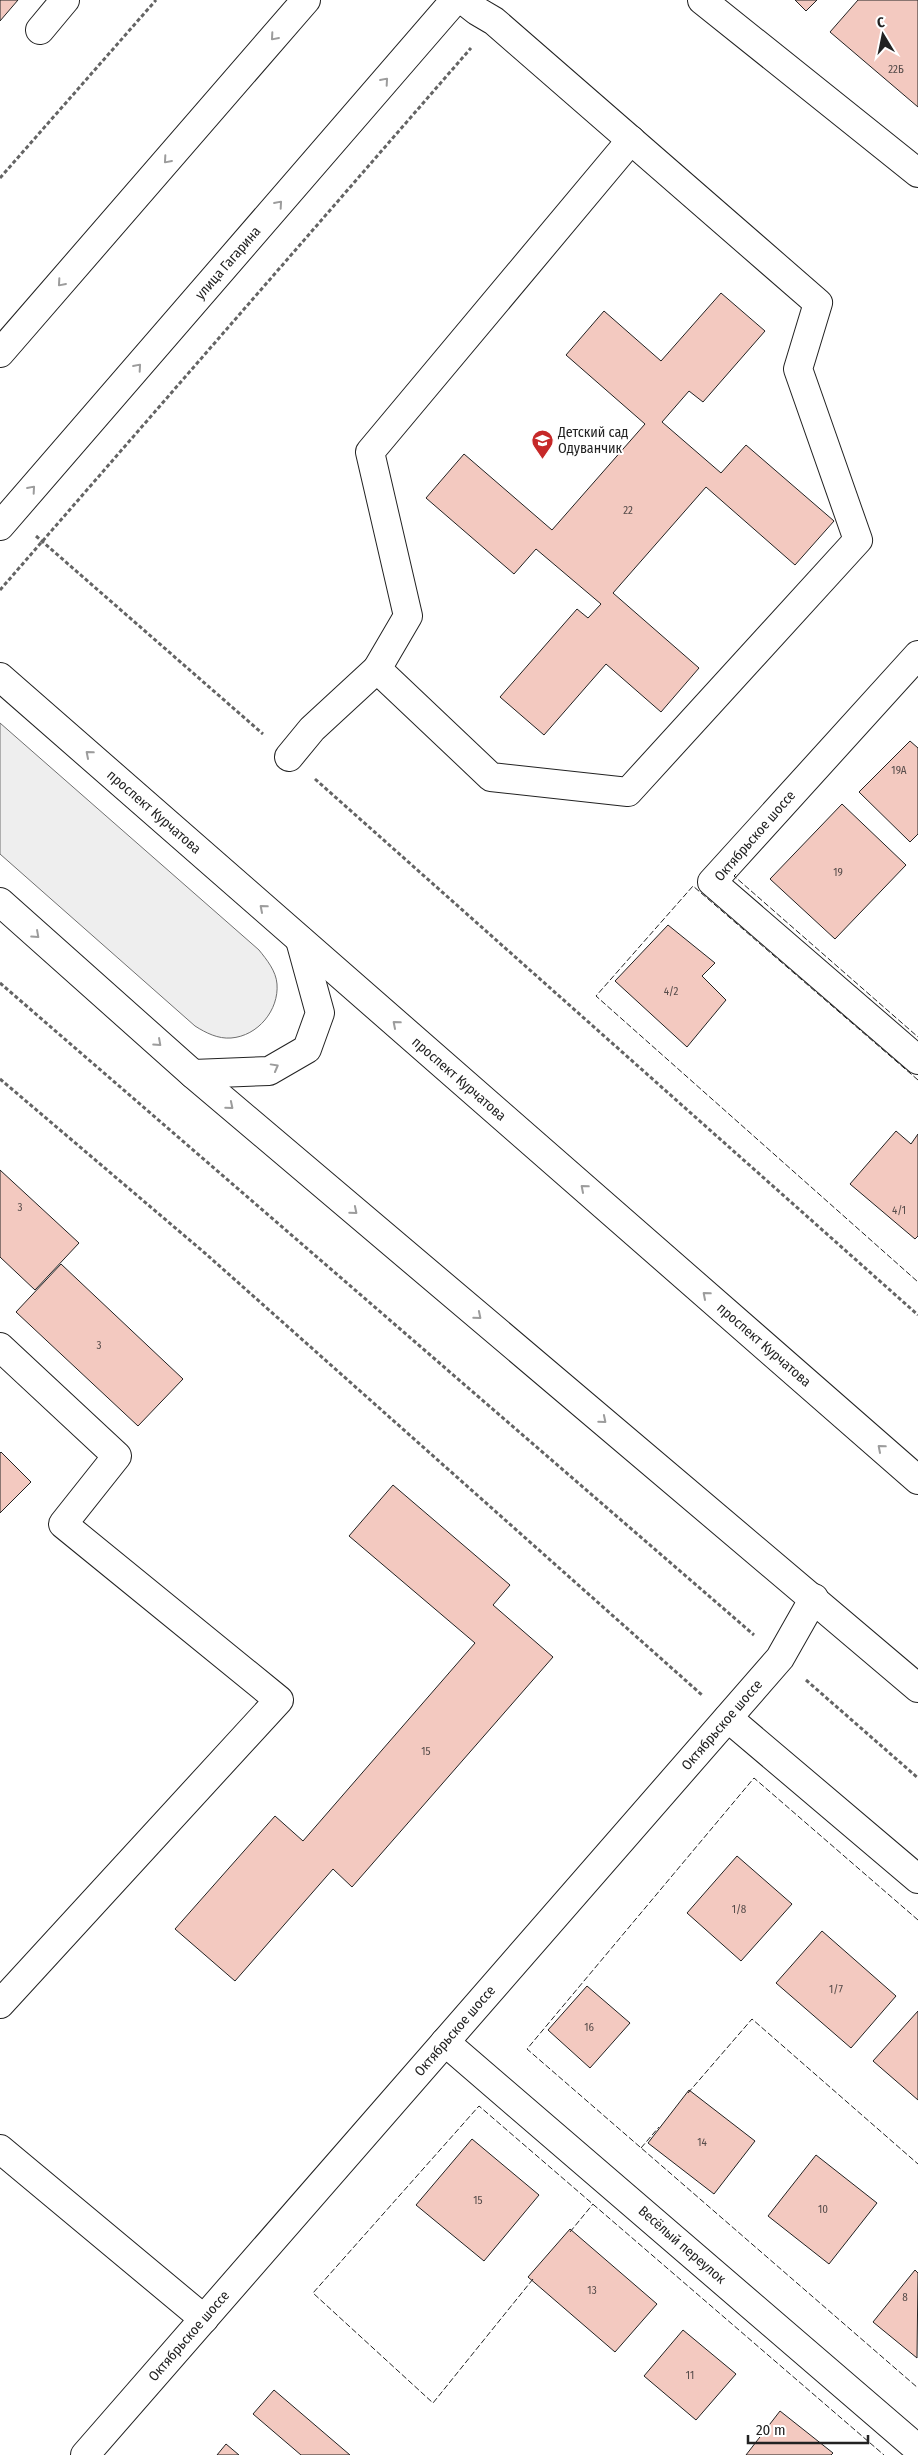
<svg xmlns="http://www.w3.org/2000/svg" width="918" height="2455" font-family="'Fira Sans Condensed',sans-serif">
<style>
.green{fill:#eee;stroke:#6f6f6f}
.building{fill:#f3c9c0;stroke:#222}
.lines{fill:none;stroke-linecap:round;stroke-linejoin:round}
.minor-casing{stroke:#222;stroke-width:30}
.major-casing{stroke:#222;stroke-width:30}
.path{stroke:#646464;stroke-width:3;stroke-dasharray:4 2.5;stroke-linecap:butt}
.minor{stroke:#fff;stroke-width:28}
.major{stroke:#fff;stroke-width:28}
.fence{stroke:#222;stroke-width:1;stroke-dasharray:6 2.5;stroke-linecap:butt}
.oneway{stroke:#9c9c9c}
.labels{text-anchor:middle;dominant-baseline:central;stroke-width:4;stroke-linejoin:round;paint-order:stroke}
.number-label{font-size:11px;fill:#564c4a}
.street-label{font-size:14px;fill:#222;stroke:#fff}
.poi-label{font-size:14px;fill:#222;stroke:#fff;text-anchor:start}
</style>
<rect width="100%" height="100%" fill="#fff"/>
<path class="green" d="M0,723L259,950C267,960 276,971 277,984C279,1010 258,1036 231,1038C218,1039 206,1033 195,1026L0,854Z"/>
<g class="building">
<polygon points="0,0 18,0 0,21"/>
<polygon points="795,0 817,0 806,11"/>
<polygon points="858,0 918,0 918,107 830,32"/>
<polygon points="721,293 765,331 703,402 689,391 662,422 721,473 746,445 834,521 795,565 706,487 613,593 699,668 661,712 606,664 544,735 500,697 577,609 588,618 601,604 536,549 514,574 426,498 464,454 552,530 645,424 566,355 604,311 661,361"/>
<polygon points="910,741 918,748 918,834 910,842 859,792"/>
<polygon points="842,804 906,865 835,939 770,879"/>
<polygon points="668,925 715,963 702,976 726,1000 687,1047 615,981"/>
<polygon points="896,1131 911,1144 918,1134 918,1236 915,1239 850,1184"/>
<polygon points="0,1170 79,1243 35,1290 0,1257"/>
<polygon points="61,1264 183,1379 138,1426 16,1312"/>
<polygon points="1,1452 31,1482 0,1513 0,1453"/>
<polygon points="393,1485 510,1585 493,1605 553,1657 352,1887 333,1869 235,1981 175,1929 275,1816 303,1841 475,1643 349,1536"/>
<polygon points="737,1856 792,1904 741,1961 687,1913"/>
<polygon points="822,1931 896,1996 851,2048 776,1983"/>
<polygon points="587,1986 630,2023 590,2068 548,2030"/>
<polygon points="918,2011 918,2100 873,2061"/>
<polygon points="689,2090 755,2141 714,2194 648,2143"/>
<polygon points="472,2139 539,2195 484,2261 416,2205"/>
<polygon points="816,2155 877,2203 829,2264 768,2216"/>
<polygon points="570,2229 657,2304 615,2352 528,2277"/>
<polygon points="915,2270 918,2273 917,2358 873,2322"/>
<polygon points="683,2330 736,2374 696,2420 644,2376"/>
<polygon points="274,2390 350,2455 301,2455 253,2414"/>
<polygon points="780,2411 833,2453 831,2455 746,2455"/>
<polygon points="226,2444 239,2455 217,2455"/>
</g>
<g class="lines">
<defs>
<g id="minor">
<polyline points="702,0 918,173"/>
<polyline points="40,30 65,0"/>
<polyline points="0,353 306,0"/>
<polyline points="0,526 455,0"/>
<polyline points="918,655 712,882 918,1060"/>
<polyline points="377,669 408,616 370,452 631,140"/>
<polyline points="289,757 312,729 377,669 491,777 628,792 858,540 798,369 818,303 494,21 477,11 463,0"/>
<polyline points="0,1347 117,1456 63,1524 279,1700 0,2004"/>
<polyline points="728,1718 918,1879"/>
<polyline points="445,2042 918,2449"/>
<polyline points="0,2149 204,2319"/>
<polyline points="85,2455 780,1658 814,1598"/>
</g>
<g id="major">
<polyline points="0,677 918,1480"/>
<polyline points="0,902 193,1074 918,1688"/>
<polyline points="193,1074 269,1071 307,1049 320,1013 300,940"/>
</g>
</defs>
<use href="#minor" class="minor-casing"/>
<use href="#major" class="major-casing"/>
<g class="path">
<polyline points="0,178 156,0"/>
<polyline points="36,536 263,734"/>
<polyline points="0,590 471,48"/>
<polyline points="315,779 918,1315"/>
<polyline points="0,983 754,1635"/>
<polyline points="0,1079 206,1254 702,1695"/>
<polyline points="806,1680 918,1778"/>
</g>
<use href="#minor" class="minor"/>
<use href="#major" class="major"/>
<g class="fence">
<polyline points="736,874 734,876 918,1037"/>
<polyline points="918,1080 693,886 596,996 918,1282"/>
<polyline points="918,1920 754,1778 527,2049 918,2388"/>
<polyline points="688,2093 752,2019 918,2164"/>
<polyline points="641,2148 659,2127"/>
<polyline points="570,2232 593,2204"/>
<polyline points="533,2279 433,2403 313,2293 479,2106 884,2455"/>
</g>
</g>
<defs><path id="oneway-chevron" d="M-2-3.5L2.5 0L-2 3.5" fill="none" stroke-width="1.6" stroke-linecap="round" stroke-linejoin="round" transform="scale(1.25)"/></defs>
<g class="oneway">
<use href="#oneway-chevron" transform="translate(274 37) rotate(131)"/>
<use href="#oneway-chevron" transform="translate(385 81) rotate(-49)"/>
<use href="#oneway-chevron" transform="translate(167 160) rotate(131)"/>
<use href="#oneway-chevron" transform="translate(279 204) rotate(-49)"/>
<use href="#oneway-chevron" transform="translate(61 283) rotate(131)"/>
<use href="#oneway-chevron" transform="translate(138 367) rotate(-49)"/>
<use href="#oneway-chevron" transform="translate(32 489) rotate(-49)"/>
<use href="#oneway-chevron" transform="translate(89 754) rotate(-139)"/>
<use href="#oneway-chevron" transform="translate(263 908) rotate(-139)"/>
<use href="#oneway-chevron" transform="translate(36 935) rotate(42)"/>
<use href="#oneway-chevron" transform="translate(396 1024) rotate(-139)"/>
<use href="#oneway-chevron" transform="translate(158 1043) rotate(42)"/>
<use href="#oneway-chevron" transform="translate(275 1067) rotate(-29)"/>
<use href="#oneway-chevron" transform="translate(230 1106) rotate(40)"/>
<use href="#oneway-chevron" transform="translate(584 1188) rotate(-139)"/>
<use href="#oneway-chevron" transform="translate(354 1211) rotate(40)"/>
<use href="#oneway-chevron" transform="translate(706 1295) rotate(-139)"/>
<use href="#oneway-chevron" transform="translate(478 1316) rotate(40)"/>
<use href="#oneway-chevron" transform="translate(603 1420) rotate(40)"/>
<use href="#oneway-chevron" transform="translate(881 1448) rotate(-139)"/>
</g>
<defs>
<symbol id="school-pin" viewBox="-11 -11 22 30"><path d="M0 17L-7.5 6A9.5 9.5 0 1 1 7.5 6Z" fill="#c62828" stroke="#fff"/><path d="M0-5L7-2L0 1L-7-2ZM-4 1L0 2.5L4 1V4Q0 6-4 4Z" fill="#fff"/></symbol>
</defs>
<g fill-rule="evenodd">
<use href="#school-pin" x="530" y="428" width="25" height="34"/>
</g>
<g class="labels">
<g class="number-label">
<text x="896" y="69">22Б</text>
<text x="628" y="510">22</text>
<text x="899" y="770">19А</text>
<text x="838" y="872">19</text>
<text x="671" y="991">4/2</text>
<text x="20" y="1207">3</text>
<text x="899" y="1210">4/1</text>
<text x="99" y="1345">3</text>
<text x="426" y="1751">15</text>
<text x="739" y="1909">1/8</text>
<text x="836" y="1989">1/7</text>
<text x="589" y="2027">16</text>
<text x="702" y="2142">14</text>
<text x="478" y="2200">15</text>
<text x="823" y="2209">10</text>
<text x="592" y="2290">13</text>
<text x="905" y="2297">8</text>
<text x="690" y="2375">11</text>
</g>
<g class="street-label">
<text transform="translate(228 263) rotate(-49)">улица Гагарина</text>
<text transform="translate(154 812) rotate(41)">проспект Курчатова</text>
<text transform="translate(755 836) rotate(-49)">Октябрьское шоссе</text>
<text transform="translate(459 1079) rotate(41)">проспект Курчатова</text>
<text transform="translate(764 1345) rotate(41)">проспект Курчатова</text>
<text transform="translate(722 1725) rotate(-49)">Октябрьское шоссе</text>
<text transform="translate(455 2031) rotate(-49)">Октябрьское шоссе</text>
<text transform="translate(682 2245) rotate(41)">Весёлый переулок</text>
<text transform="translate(189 2336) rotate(-49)">Октябрьское шоссе</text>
</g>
<g class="poi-label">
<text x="558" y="432">Детский сад<tspan x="558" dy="16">Одуванчик</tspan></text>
</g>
</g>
<g transform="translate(883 35) rotate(350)" stroke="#ffffff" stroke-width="4" paint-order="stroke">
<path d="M0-4L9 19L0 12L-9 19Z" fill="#222222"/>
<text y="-8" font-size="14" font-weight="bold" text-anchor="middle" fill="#222222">С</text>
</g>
<path d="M748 2435v8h120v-8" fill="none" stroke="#222222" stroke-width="2.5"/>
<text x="756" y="2435" font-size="15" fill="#222222" stroke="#ffffff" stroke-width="4" paint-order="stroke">20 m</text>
</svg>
